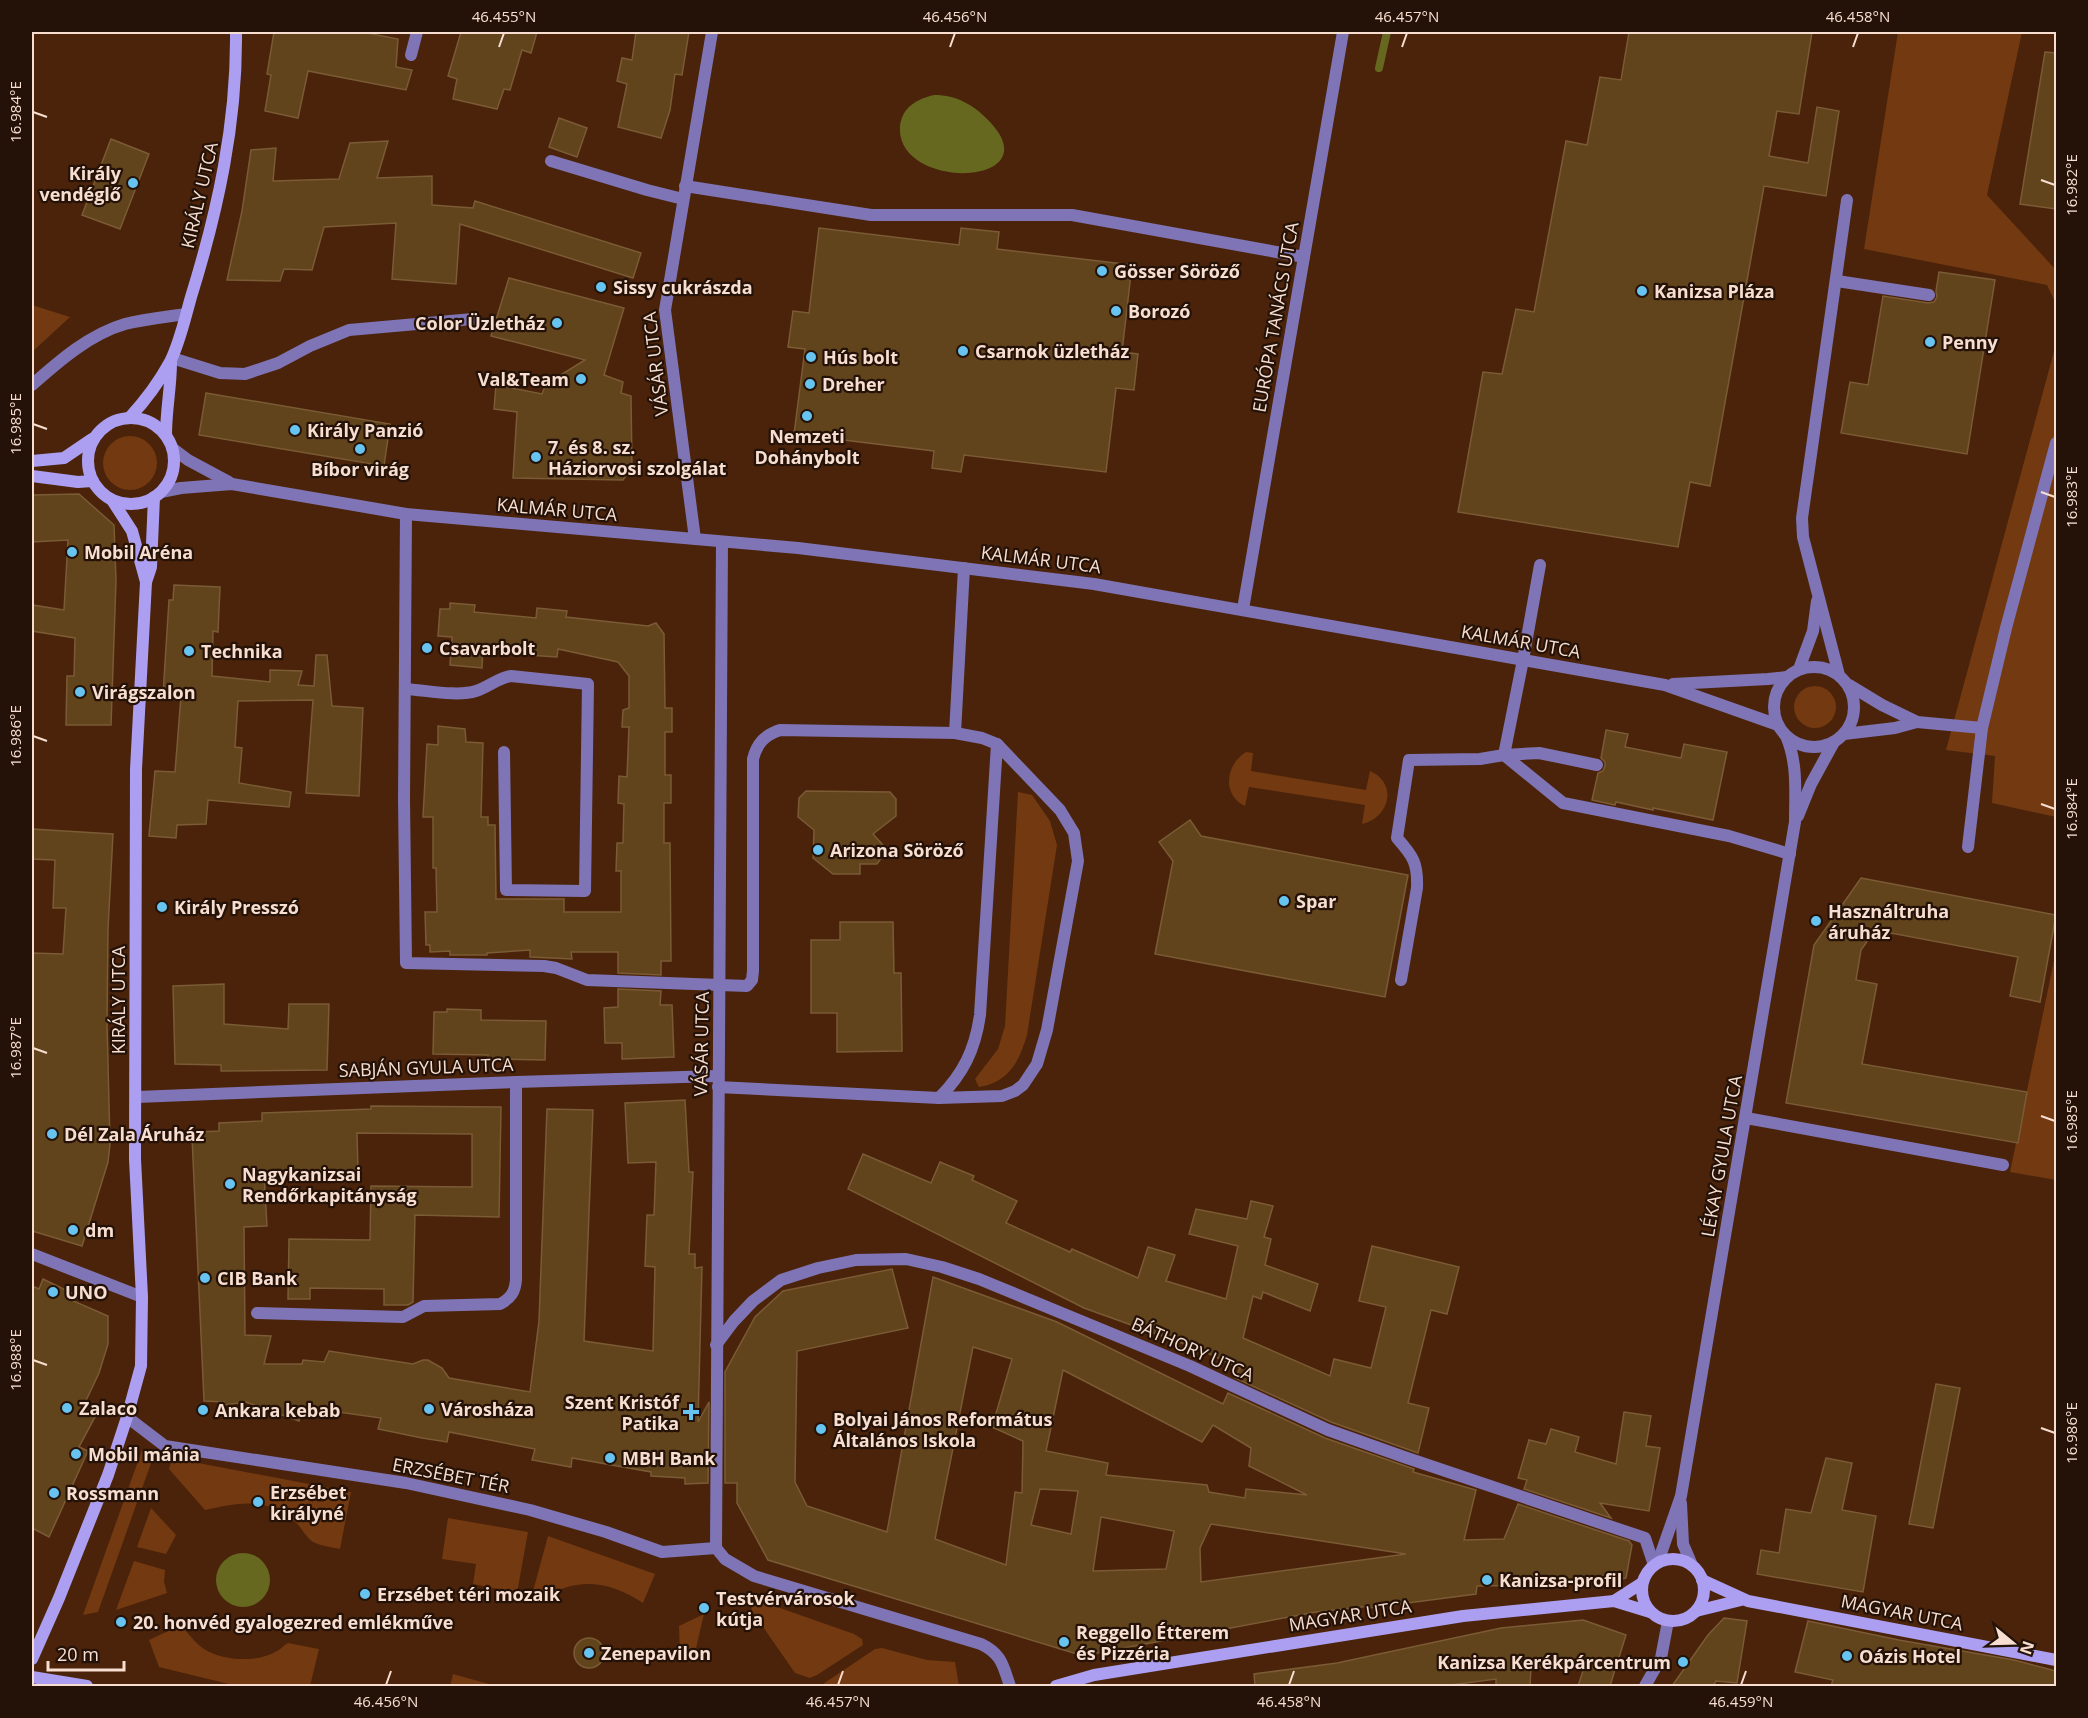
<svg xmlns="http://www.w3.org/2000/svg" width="2088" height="1718" font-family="'Open Sans',sans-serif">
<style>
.green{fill:#733911}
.water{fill:#666820}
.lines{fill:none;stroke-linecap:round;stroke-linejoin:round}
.stream{stroke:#666820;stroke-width:8}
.building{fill:#61431c;stroke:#7a5b35;stroke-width:1.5;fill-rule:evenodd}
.lane{stroke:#7f74b5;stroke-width:12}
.street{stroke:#7f74b5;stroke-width:12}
.secondary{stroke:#ac9ff1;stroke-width:12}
.ticks{fill:none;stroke:#f7ded0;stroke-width:2}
.poi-dot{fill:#67c4f0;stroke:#241208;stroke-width:2}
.labels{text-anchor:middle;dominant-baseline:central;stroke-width:4.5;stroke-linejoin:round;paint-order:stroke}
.poi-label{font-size:18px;font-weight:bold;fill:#f7ded0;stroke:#241208;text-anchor:start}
.street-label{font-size:18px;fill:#f7ded0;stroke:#241208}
.neatline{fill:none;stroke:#f7ded0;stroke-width:2}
.ticks-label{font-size:15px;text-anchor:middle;fill:#f7ded0}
</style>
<rect width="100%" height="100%" fill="#4a230a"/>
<g class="green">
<polygon points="1898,32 2022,32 1987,195 2056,270 2056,304 2047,285 1864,249"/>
<polygon points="32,305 70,317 32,352"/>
<polygon points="2056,344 2056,817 1992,803 1995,756 1946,750"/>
<circle cx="130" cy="463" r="27"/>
<circle cx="1815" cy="707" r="21"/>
<path d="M1246,752L1253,753L1251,771L1366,790L1370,771C1398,783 1390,818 1362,824L1365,805L1249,787L1245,806C1222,795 1225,765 1246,752Z"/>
<path d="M1018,792L1032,795L1050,821L1057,845L1027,1035C1019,1062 1009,1082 979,1087L975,1079L998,1049L1005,1026Z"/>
<polygon points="2056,951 2056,1180 2010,1172"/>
<polygon points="142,1450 155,1452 98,1612 83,1615"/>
<path d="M172,1458L351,1492L340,1549C332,1547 320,1546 313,1542C306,1538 301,1526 294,1521C266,1496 237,1503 205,1510L169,1469Z"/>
<polygon points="151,1508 176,1535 166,1554 137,1547"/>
<polygon points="448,1518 528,1532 517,1593 473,1584 476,1564 442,1559"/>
<path d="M548,1536L655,1574L643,1603C610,1581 576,1576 542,1599L532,1595Z"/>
<polygon points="134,1561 165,1570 164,1582 167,1593 116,1610"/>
<polygon points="756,1602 763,1602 854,1634 862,1639 863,1645 817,1675 810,1678 795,1673 752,1611 751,1605"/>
<polygon points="704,1614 693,1661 680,1658 679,1626"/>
<path d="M181,1625C188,1633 195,1643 204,1649C222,1661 258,1663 277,1651C281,1649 284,1645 288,1643L319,1649L310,1686H237L159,1667L149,1640Z"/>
<polygon points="882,1648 927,1660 955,1662 959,1686 820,1686 875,1649"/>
<polygon points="453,1674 496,1686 450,1686"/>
</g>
<g class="water">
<path d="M934,95C957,95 974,105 990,122C1051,187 895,192 900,126C902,107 917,99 934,95Z"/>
<circle cx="243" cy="1580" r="27"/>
</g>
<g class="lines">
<polyline class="stream" points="1379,68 1387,32"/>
</g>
<g class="building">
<polygon points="274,32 362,32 398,39 396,67 412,70 406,90 308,71 298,118 265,111 271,75 267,74"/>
<polygon points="461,32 537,32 531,53 522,50 510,90 504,89 497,109 453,99 457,79 448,76"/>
<polygon points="636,32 689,32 682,75 675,74 670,110 661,138 618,127 627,84 617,81 622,58 632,60"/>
<polygon points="1629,32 1812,32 1799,114 1777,111 1769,156 1808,163 1817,107 1839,111 1826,196 1764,186 1710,486 1690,482 1678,547 1458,512 1483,372 1502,374 1516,309 1534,312 1566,141 1587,145 1600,77 1621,80"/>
<polygon points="2045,52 2056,53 2056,209 2020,204"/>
<polygon points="559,118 587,128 577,157 549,147"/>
<polygon points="111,139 149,154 120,229 82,215"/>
<polygon points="388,141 377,178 432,176 432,205 473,208 475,201 641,253 633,278 460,224 456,284 392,279 396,223 324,227 312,270 284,269 280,281 227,280 242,211 251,150 276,148 273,181 339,179 350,143"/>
<polygon points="819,228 959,245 961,228 999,232 997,249 1132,265 1122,352 1138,354 1134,390 1116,388 1106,472 964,455 961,472 932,468 934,451 794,434 805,349 788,347 793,311 809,313"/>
<polygon points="1939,272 1995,280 1967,454 1841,433 1850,382 1868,385 1883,296 1928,303 1934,302 1937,297 1936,291"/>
<polygon points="509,278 624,308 604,375 623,382 621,393 631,396 632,467 623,480 513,478 517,412 494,409 496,385 542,394 546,384 585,360 491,336"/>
<polygon points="206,393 390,424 384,466 199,435"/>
<polygon points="79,494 114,525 116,581 111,725 66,725 67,676 74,676 75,638 32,631 32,605 64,610 68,540 32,542 32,495"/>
<polygon points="174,585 220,587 218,632 213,631 212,676 270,682 270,670 302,671 298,685 314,686 316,655 327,655 332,706 363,708 359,796 306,793 313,700 238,701 235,747 242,748 239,783 291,792 289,807 208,800 206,824 177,825 176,838 149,836 155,771 175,772 181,696 163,695 169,600 173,600"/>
<polygon points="450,603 475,605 474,612 536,618 537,608 567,611 566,617 648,626 656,623 664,634 665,708 672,708 672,732 665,732 665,775 671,775 671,803 664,803 664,843 670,843 671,961 661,961 661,975 618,973 618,952 571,952 572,959 530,957 530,950 487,953 487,955 450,955 450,951 430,952 430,945 426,945 425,912 437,912 436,868 433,868 433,817 423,817 427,744 438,745 438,726 465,729 466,742 483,743 481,817 488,817 488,825 495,825 496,899 564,899 564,912 621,912 621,871 616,871 617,843 623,843 624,804 618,803 619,776 627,777 629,727 622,727 623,710 629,708 629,676 618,662 558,649 557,657 527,655 528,648 483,645 482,668 450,665 452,637 438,636 440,609 450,609"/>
<polygon points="1606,730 1628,734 1625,747 1681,758 1684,744 1727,752 1713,820 1653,808 1653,810 1616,802 1615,805 1592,800 1598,773 1603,771 1605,766 1605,762 1601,758"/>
<polygon points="806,791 890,792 896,799 896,816 873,834 883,845 882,857 877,864 860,864 860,874 833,874 813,858 814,830 798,817 799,798"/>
<polygon points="1190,820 1201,836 1408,875 1385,997 1155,954 1173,861 1159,842"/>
<polygon points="32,829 113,834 108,929 107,1023 110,1144 108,1162 82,1246 32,1231 32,953 63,954 66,908 53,908 55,860 32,859"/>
<polygon points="1861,878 2056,915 2040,1002 2010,996 2018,957 1875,930 1861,950 1856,980 1877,984 1862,1064 2027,1092 2018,1143 1786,1103 1814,945"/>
<polygon points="840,922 893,922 894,973 901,973 902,1051 837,1052 837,1013 811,1013 811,940 840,940"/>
<polygon points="224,984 224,1024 288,1029 289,1004 329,1004 327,1070 221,1071 221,1065 175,1064 173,986"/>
<polygon points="618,989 661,991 660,1005 672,1005 674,1057 622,1059 622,1043 605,1043 604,1008 618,1007"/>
<polygon points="447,1009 481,1010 481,1020 546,1021 545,1060 488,1059 488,1055 433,1054 434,1012 447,1012"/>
<polygon points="685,1100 689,1172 693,1172 689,1254 695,1254 695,1268 702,1267 698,1422 709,1402 708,1483 685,1484 685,1478 651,1476 651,1472 572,1458 571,1467 532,1460 535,1449 449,1432 447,1442 422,1438 378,1429 381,1418 303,1407 299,1421 246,1402 224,1405 224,1402 204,1401 192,1137 198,1136 198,1132 219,1131 219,1123 262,1121 262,1113 371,1109 371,1106 501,1107 499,1217 415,1215 413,1302 408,1305 384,1305 384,1289 310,1288 310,1299 288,1299 289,1239 370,1240 371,1186 472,1187 472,1134 357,1133 358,1170 264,1173 267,1226 244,1227 245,1335 271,1336 264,1364 302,1364 303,1360 324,1362 329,1351 413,1364 423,1360 428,1360 442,1368 449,1378 530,1392 539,1321 547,1109 593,1110 584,1341 653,1351 655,1267 645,1266 647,1215 654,1215 656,1162 628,1163 625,1103"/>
<polygon points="863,1154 931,1183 940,1162 974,1176 972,1180 1017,1201 1006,1223 1070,1252 1072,1249 1138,1278 1148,1247 1175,1255 1166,1281 1226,1299 1238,1246 1189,1234 1196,1209 1247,1219 1251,1201 1273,1206 1264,1237 1271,1239 1265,1265 1318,1284 1310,1311 1263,1292 1261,1299 1253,1296 1243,1338 1330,1376 1334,1359 1371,1368 1386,1307 1359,1301 1372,1246 1459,1267 1447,1314 1431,1310 1408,1403 1429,1408 1418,1453 1331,1422 1235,1378 1240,1368 1201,1350 1084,1308 848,1189"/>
<path d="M892,1269L908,1328L797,1351L795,1482L807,1506L887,1532L933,1277L1057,1322L1223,1404L1228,1393L1325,1438L1414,1469L1413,1472L1476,1490L1464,1540L1504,1539L1518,1504L1629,1541L1632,1545L1626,1578L1607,1584L1605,1576L1564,1582H1535V1585L1477,1586L1476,1594L1370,1608V1606L1316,1612L1097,1653L1077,1654L768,1560L737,1503V1483H725V1372L755,1317L783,1291ZM973,1347L1012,1359L992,1427L1023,1441L1022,1493L1015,1492L1006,1565L935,1539ZM1063,1370L1202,1442L1213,1425L1251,1448L1249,1466L1307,1495L1246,1489L1245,1498L1209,1492L1207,1485L1106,1475L1108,1463L1046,1451ZM1040,1489L1078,1491L1071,1534L1031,1525ZM1101,1517L1174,1531L1166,1569L1093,1571ZM1211,1524L1406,1554L1201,1582L1200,1548Z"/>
<polygon points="43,1279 74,1294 71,1300 108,1316 108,1344 99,1373 82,1409 96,1415 79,1447 88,1451 49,1537 32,1528 32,1286 39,1289"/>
<polygon points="1936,1384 1960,1388 1933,1528 1909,1524"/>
<polygon points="1624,1412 1651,1416 1646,1446 1660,1448 1649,1511 1600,1503 1611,1518 1524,1489 1527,1480 1518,1478 1529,1440 1546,1444 1551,1429 1579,1437 1575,1452 1616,1464"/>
<polygon points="1826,1458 1852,1463 1842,1510 1876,1516 1863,1592 1757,1574 1761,1550 1779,1553 1786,1509 1811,1513"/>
<polygon points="1724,1618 1747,1621 1737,1683 1716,1681 1713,1686 1672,1686 1708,1635"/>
<polygon points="1583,1620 1626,1635 1610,1686 1578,1686 1584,1668 1531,1667 1530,1686 1496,1686 1496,1679 1443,1686 1255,1686 1254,1674 1337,1663 1501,1628"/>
<polygon points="1808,1621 1899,1640 2014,1660 2056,1671 2056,1686 1831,1686 1833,1680 1795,1672"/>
<circle cx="589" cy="1653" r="15"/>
</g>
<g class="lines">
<g class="lane">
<polyline points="411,55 417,32"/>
<polyline points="551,161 647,190 683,199"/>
<polyline points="685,186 871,215 1072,215 1304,257"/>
<polyline points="1837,281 1929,295"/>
<polyline points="172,358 220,373 245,374 278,363 310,346 349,330 473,319"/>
<path d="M405,689C425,690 457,697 476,691C489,687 498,678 511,676L588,684L585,891L506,890L504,752"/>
<polyline points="955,733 964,568"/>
<polyline points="1504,755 1563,803 1729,836 1790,854"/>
<polyline points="1504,755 1523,660 1540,565"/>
<path d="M404,799L406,963L544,966L556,968L587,980L747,986L752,980L753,971V759C757,743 765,735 780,730L955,733L982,738L997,744L980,1015C975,1050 963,1074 939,1098L718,1087"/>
<polyline points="1968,847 1982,728 2006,628 2056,443"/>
<path d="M1401,980L1417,888C1418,863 1413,856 1397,838L1409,760L1480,759L1504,755L1539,753L1597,765"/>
<polyline points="939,1098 1002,1096 1015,1091 1023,1085 1037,1064 1047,1030 1078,861 1074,833 1060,810 997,744"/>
<path d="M257,1313L403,1317L424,1306L500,1304C511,1298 515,1292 516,1280V1082"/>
</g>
<g class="street">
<path d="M32,385C59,361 90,334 125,324C145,319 166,317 186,314"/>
<polyline points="172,448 188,460 229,482"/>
<polyline points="161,492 181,488 232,484 406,514 798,548 1094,584 1665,685 1778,725"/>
<polyline points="695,539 665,310 712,32"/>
<polyline points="1243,609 1343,32"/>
<circle cx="1814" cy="707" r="40"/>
<polyline points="1799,669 1813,631 1817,601"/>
<polyline points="1839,675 1803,537 1802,518 1847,200"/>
<polyline points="1673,684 1768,679 1787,677"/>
<polyline points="1849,685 1882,705 1917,722 1982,728"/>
<polyline points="1844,734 1895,728 1917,722"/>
<polyline points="404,799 406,514"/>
<polyline points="1798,816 1811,784 1834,742"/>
<polyline points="137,1097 516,1082 717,1076"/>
<polyline points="1746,1118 2003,1165"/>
<polyline points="32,1254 142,1297"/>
<polyline points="716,1345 734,1321 753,1301 781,1280 818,1268 856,1260 906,1259 942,1267 979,1279 1190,1366 1328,1430 1404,1457 1645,1538 1654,1565"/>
<polyline points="127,1417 165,1446 406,1483 530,1510 606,1532 662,1552 716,1548"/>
<polyline points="1681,1503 1683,1544 1692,1565"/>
<polyline points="716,1548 722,542"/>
<path d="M716,1548L725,1559L754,1576L981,1644C1002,1654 1003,1666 1010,1686"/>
<path d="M1658,1562L1681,1496L1795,822C1795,793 1798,763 1786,736"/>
<polyline points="1645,1686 1661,1658 1668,1621"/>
</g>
<g class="secondary">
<path d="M130,417C145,401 159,382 170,362C180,342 185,318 191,297C218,210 237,123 236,32"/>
<circle cx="131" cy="461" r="43"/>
<path d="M166,435C166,410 171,387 171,362"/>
<polyline points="32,461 64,458 92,439"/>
<polyline points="32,476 78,482 92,481"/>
<polyline points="112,500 132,531 146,582"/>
<circle cx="1673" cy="1590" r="31"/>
<polyline points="1702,1580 1748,1601 2056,1660"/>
<polyline points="1614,1601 1642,1583"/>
<polyline points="1696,1611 1741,1600"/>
<polyline points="32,1659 59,1598 108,1475 127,1417 141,1366 142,1297 135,1159 136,769 146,582 151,567 154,497"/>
<polyline points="32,1677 87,1686"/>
<polyline points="1056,1686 1094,1675 1463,1616 1614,1601 1650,1612"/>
</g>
</g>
<path class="ticks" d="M499,47L504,33M950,47L955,33M1402,47L1407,33M1853,47L1858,33M33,112L47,117M2041,180L2055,185M33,424L47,429M2041,492L2055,497M33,736L47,741M2041,804L2055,809M33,1048L47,1053M2041,1116L2055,1121M33,1360L47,1365M2041,1428L2055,1433M386,1685L391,1671M838,1685L843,1671M1289,1685L1294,1671M1741,1685L1746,1671"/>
<g class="poi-dot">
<circle cx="133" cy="183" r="6"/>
<circle cx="1102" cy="271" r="6"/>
<circle cx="601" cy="287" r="6"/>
<circle cx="1642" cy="291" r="6"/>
<circle cx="1116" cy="311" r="6"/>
<circle cx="557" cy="323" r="6"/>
<circle cx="1930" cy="342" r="6"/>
<circle cx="963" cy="351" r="6"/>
<circle cx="811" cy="357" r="6"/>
<circle cx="581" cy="379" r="6"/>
<circle cx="810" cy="384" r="6"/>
<circle cx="807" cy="416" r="6"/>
<circle cx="295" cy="430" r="6"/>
<circle cx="360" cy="449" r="6"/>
<circle cx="536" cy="457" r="6"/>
<circle cx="72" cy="552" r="6"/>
<circle cx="427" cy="648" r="6"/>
<circle cx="189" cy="651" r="6"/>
<circle cx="80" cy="692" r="6"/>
<circle cx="818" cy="850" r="6"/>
<circle cx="1284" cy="901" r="6"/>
<circle cx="162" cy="907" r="6"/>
<circle cx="1816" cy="921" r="6"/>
<circle cx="52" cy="1134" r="6"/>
<circle cx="230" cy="1184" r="6"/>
<circle cx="73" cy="1230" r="6"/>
<circle cx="205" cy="1278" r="6"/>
<circle cx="53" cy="1292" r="6"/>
<circle cx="67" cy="1408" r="6"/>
<circle cx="429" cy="1409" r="6"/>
<circle cx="203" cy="1410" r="6"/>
<path d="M688 1403h6v6h6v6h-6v6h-6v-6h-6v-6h6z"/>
<circle cx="821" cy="1429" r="6"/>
<circle cx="76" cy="1454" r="6"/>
<circle cx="610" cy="1458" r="6"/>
<circle cx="54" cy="1493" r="6"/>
<circle cx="258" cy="1502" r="6"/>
<circle cx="1487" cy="1580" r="6"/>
<circle cx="365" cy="1594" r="6"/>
<circle cx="704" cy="1608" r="6"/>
<circle cx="121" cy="1622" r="6"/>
<circle cx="1064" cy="1642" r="6"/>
<circle cx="589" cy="1653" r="6"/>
<circle cx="1847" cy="1656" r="6"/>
<circle cx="1683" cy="1662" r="6"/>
</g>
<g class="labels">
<g class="poi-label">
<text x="121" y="173" text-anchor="end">Király<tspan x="121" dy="21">vendéglő</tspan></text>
<text x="1114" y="271">Gösser Söröző</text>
<text x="613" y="287">Sissy cukrászda</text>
<text x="1654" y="291">Kanizsa Pláza</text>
<text x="1128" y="311">Borozó</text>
<text x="545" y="323" text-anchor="end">Color Üzletház</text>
<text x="1942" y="342">Penny</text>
<text x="975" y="351">Csarnok üzletház</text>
<text x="823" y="357">Hús bolt</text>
<text x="569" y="379" text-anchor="end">Val&amp;Team</text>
<text x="822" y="384">Dreher</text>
<text x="307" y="430">Király Panzió</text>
<text x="807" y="436" text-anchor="middle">Nemzeti<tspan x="807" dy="21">Dohánybolt</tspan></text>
<text x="548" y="447">7. és 8. sz.<tspan x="548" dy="21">Háziorvosi szolgálat</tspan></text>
<text x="360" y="469" text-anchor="middle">Bíbor virág</text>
<text x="84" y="552">Mobil Aréna</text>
<text x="439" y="648">Csavarbolt</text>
<text x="201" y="651">Technika</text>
<text x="92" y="692">Virágszalon</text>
<text x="830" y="850">Arizona Söröző</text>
<text x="1296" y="901">Spar</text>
<text x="174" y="907">Király Presszó</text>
<text x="1828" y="911">Használtruha<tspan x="1828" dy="21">áruház</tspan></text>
<text x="64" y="1134">Dél Zala Áruház</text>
<text x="242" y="1174">Nagykanizsai<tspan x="242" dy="21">Rendőrkapitányság</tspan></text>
<text x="85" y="1230">dm</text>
<text x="217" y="1278">CIB Bank</text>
<text x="65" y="1292">UNO</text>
<text x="679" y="1402" text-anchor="end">Szent Kristóf<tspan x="679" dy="21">Patika</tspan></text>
<text x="79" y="1408">Zalaco</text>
<text x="441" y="1409">Városháza</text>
<text x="215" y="1410">Ankara kebab</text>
<text x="833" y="1419">Bolyai János Református<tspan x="833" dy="21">Általános Iskola</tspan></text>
<text x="88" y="1454">Mobil mánia</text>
<text x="622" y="1458">MBH Bank</text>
<text x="270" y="1492">Erzsébet<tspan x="270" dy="21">királyné</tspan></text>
<text x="66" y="1493">Rossmann</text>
<text x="1499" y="1580">Kanizsa-profil</text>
<text x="377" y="1594">Erzsébet téri mozaik</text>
<text x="716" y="1598">Testvérvárosok<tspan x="716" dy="21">kútja</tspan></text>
<text x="133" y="1622">20. honvéd gyalogezred emlékműve</text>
<text x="1076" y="1632">Reggello Étterem<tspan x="1076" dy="21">és Pizzéria</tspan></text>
<text x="601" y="1653">Zenepavilon</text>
<text x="1859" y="1656">Oázis Hotel</text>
<text x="1671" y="1662" text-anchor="end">Kanizsa Kerékpárcentrum</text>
</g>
<g class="street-label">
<text transform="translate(199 195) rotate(-77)">KIRÁLY UTCA</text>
<text transform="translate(1275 317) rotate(-80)">EURÓPA TANÁCS UTCA</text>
<text transform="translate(655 364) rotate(-97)">VÁSÁR UTCA</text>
<text transform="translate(557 509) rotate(5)">KALMÁR UTCA</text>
<text transform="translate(1041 559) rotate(7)">KALMÁR UTCA</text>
<text transform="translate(1521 641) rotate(10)">KALMÁR UTCA</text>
<text transform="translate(118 1000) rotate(-90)">KIRÁLY UTCA</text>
<text transform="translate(701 1044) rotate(-89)">VÁSÁR UTCA</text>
<text transform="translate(426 1067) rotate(-2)">SABJÁN GYULA UTCA</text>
<text transform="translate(1721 1156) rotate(-80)">LÉKAY GYULA UTCA</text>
<text transform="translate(1193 1349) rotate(24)">BÁTHORY UTCA</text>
<text transform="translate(451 1475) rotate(11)">ERZSÉBET TÉR</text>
<text transform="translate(1902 1612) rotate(11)">MAGYAR UTCA</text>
<text transform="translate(1350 1615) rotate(-9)">MAGYAR UTCA</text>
</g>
</g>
<rect width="2088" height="1718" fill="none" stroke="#241208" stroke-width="66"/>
<g transform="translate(2013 1643) rotate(109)" stroke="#241208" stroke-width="4.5" paint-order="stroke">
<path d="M0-4.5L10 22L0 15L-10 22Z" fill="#f7ded0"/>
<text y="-9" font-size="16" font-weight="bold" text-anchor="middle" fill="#f7ded0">N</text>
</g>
<path d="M48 1661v9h76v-9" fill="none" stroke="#f7ded0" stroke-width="3"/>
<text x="57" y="1661" font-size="18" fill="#f7ded0" stroke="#241208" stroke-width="4.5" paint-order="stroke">20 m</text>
<rect x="33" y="33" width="2022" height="1652" class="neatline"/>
<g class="ticks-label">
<text x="504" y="22">46.455°N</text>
<text x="955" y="22">46.456°N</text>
<text x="1407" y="22">46.457°N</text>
<text x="1858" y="22">46.458°N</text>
<text transform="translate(16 112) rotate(-90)" y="5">16.984°E</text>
<text transform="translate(2072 185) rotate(-90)" y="5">16.982°E</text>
<text transform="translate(16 424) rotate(-90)" y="5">16.985°E</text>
<text transform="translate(2072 497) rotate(-90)" y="5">16.983°E</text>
<text transform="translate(16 736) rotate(-90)" y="5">16.986°E</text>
<text transform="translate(2072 809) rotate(-90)" y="5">16.984°E</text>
<text transform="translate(16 1048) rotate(-90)" y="5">16.987°E</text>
<text transform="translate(2072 1121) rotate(-90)" y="5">16.985°E</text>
<text transform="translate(16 1360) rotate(-90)" y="5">16.988°E</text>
<text transform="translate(2072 1433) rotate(-90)" y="5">16.986°E</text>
<text x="386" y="1707">46.456°N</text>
<text x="838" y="1707">46.457°N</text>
<text x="1289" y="1707">46.458°N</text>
<text x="1741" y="1707">46.459°N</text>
</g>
</svg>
